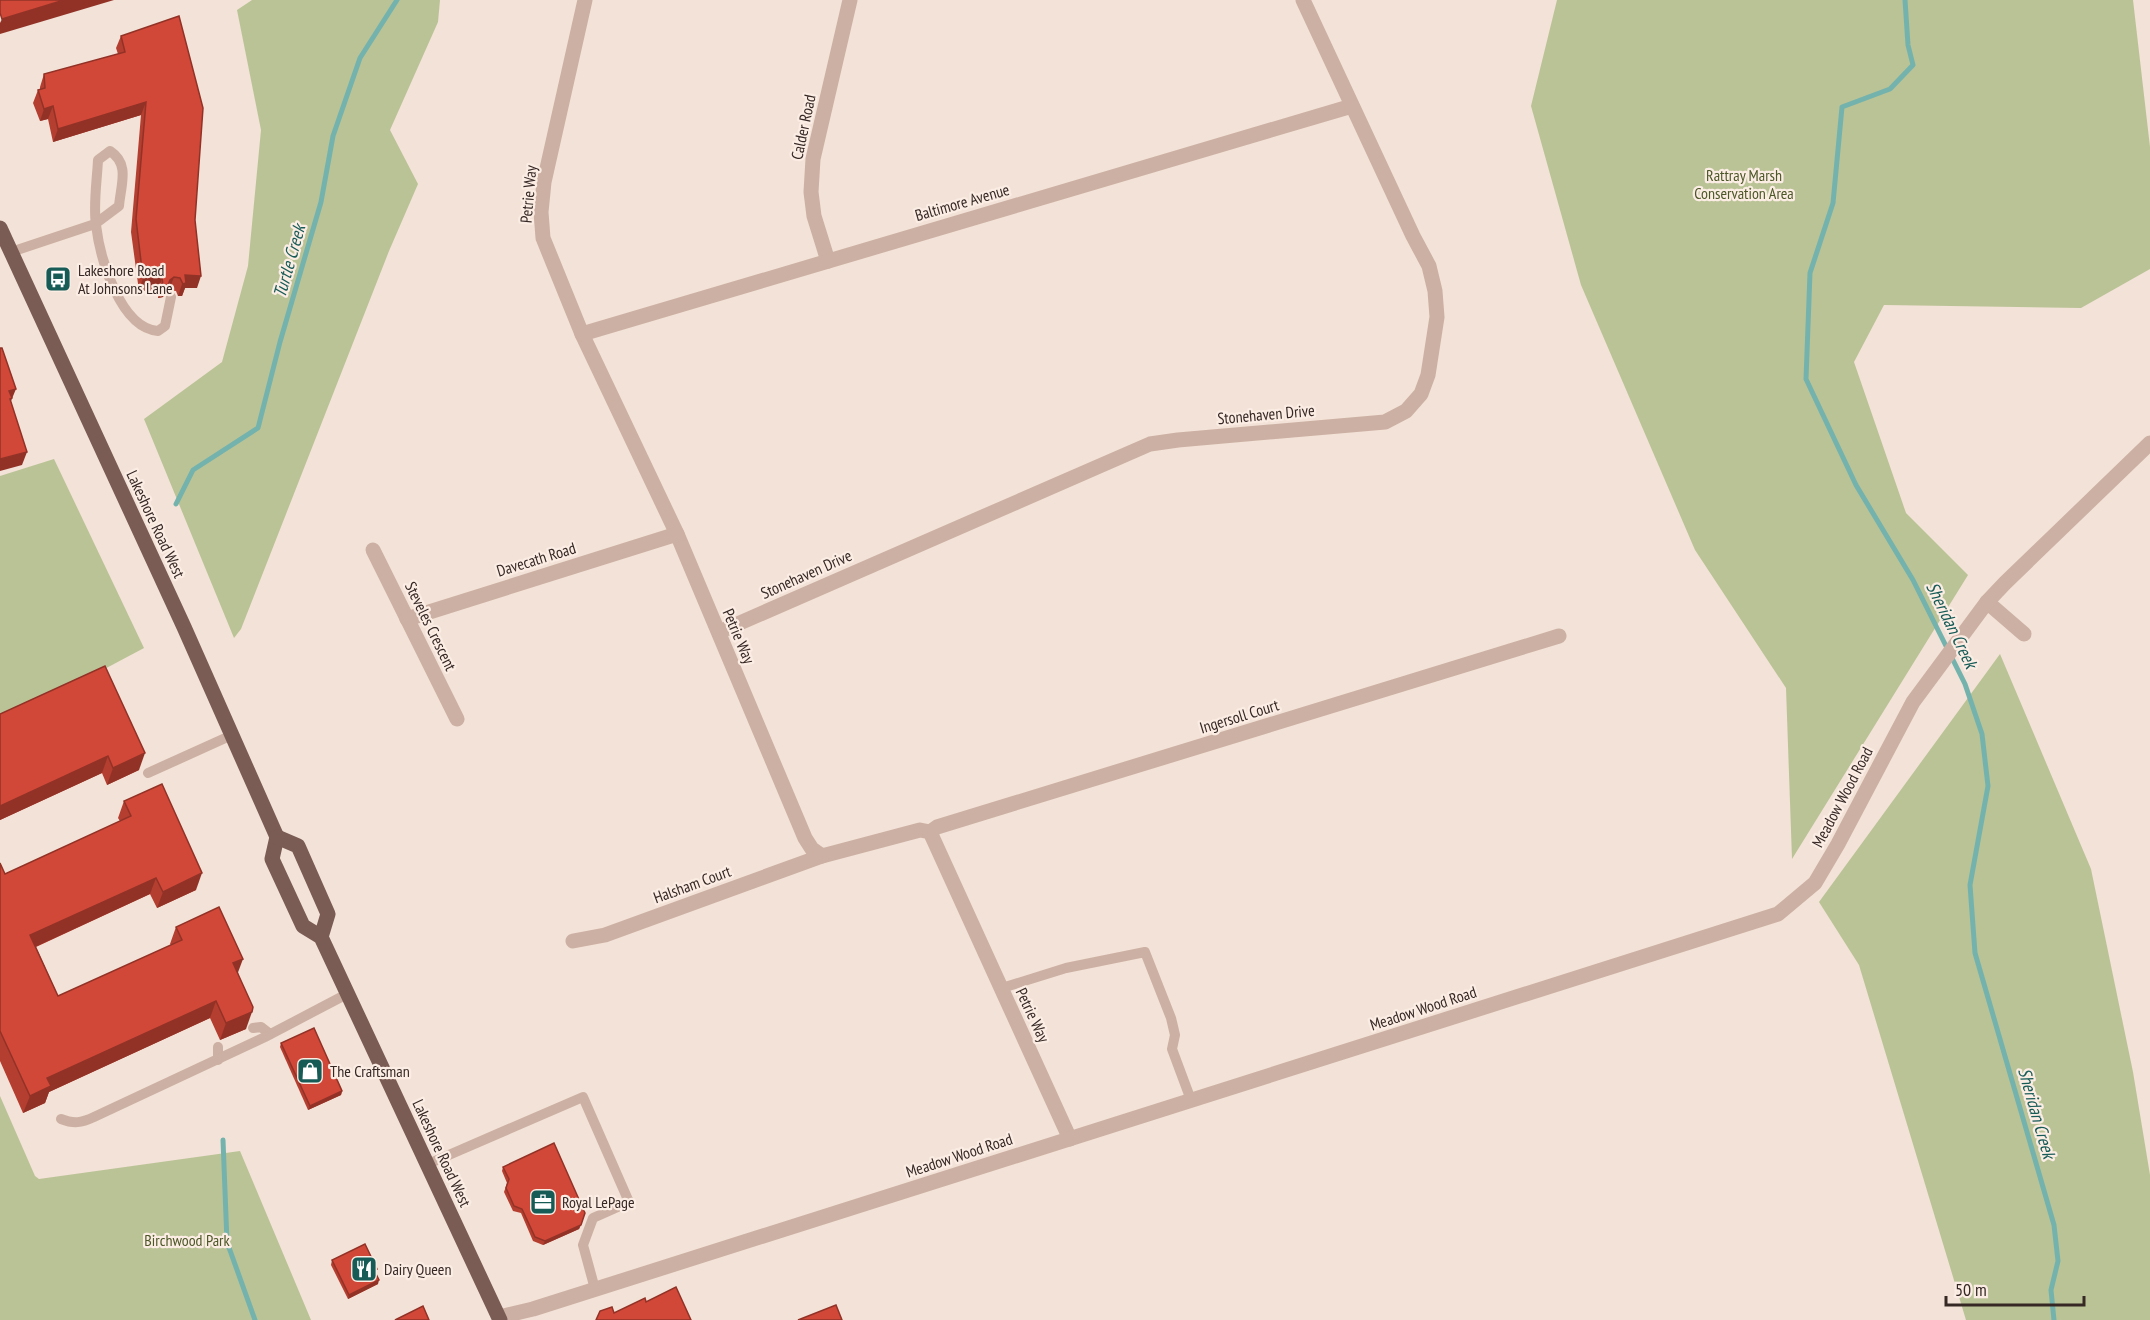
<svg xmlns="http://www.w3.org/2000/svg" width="2150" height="1320" font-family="'PT Sans Narrow',sans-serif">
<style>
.green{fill:#bac396}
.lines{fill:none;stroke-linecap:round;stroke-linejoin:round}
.stream{stroke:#74b3ad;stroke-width:5}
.service{stroke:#ccb0a3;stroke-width:10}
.minor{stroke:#ccb0a3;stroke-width:15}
.primary{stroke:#7a5c55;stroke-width:15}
.wall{fill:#b43e30}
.shaded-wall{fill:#923227}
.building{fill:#d14838;stroke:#923227;stroke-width:1.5}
.labels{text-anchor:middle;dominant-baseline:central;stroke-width:4.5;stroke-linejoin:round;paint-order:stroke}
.street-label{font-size:16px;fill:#362825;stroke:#fbede4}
.park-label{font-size:16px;fill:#4c5727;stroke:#fbede4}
.poi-label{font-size:16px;fill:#362825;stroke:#fbede4;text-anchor:start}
.water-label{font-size:18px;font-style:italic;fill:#175b57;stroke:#fbede4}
</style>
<rect width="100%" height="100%" fill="#f3e2d7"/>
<g class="green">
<polygon points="252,0 440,0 438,22 390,130 418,184 389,251 241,629 234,638 144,419 222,362 248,266 261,130 237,10"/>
<polygon points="1557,0 2133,0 2150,147 2150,269 2081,308 1884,305 1854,362 1906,513 1968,575 1792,859 1786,688 1695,550 1581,285 1531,106"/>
<polygon points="54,459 144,648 50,698 0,716 0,476"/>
<polygon points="2000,654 2091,869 2133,1072 2150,1175 2150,1320 1966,1320 1859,965 1819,902"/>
<polygon points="0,1096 35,1176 39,1179 240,1151 311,1320 0,1320"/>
</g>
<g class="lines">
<g class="stream">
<polyline points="1905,0 1908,45 1913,65 1890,89 1842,107 1833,203 1810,273 1806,379 1856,485 1913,580 1965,684 1982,734 1988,786 1970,885 1975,953 2054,1225 2058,1261 2051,1290 2054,1320"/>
<polyline points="176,504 193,470 258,428 280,342 321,202 333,136 360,58 397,0"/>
<polyline points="223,1140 227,1242 255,1320"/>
</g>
<g class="service">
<path d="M11,252L95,224L119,206C121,184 130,164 110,151L98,160C97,181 93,205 96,225C100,258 120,328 158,331L165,326L171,297"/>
<polyline points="148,773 232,735"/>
<polyline points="1002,988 1066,968 1145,952 1171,1018 1175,1035 1172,1049 1191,1100"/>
<polyline points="253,1028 261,1027 270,1034"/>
<polyline points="218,1060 218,1047"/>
<path d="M61,1119C74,1124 81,1123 94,1117L265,1037L347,994"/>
<polyline points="428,1164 583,1097 629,1202 593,1218 583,1245 595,1289"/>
</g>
<g class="minor">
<polyline points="585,0 544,182 541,212 543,238 582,334 677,534 805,838 812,849 822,856 920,830 930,832 1070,1139"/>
<polyline points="828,261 814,216 811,192 813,159 850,0"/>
<polyline points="582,334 1352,106"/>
<polyline points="373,550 457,719"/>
<polyline points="1987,602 2024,634"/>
<polyline points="407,619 677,534"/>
<polyline points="719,632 1150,444 1178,440 1385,422 1406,411 1421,394 1428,375 1437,317 1435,291 1429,266 1413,236 1303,0"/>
<polyline points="930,832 937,827 1559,636"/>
<polyline points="573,941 605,935 822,856"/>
<polyline points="499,1317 533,1309 1778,914 1815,883 1838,844 1913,702 1987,602 2005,583 2150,443"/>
</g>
<g class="primary">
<polyline points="0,228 184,627 277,837 272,859 303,926 321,937 500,1320"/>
<polyline points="277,837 298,846 328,914 321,937"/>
</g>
</g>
<g class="wall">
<polygon points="121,36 195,220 197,288 185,288 182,296 178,296 176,291 169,290 165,292 163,297 158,298 158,291 139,291 131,232 141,115 53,142 48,119 40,121 33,103 38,90 40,90 40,87 44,74 118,54 116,48"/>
<polygon points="105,666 139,770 107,785 102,773 0,820 0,714"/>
<polygon points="124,801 196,890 157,908 150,894 36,947 58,996 171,945 170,944 176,927 238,972 246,1029 220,1040 210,1018 49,1092 45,1103 23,1113 0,1061 0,863 5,874 120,821 118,818"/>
<polygon points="281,1043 342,1091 341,1095 308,1110 280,1047"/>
<polygon points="503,1167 585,1213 579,1229 543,1245 533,1241 521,1213 513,1211 504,1192 507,1183 502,1171"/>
<polygon points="332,1260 375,1272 378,1284 348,1299 331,1265"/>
</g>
<g class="shaded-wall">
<polygon points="64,0 114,0 0,34 0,23 2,19"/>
<polygon points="146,102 141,115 53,142 58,129"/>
<polygon points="53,106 48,119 40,121 44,109"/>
<polygon points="185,275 201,276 197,288 185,288 182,296 178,296"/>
<polygon points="174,277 169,290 165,292 170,280"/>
<polygon points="143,278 162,278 158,291 139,291"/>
<polygon points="163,285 168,285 163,297 158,298"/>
<polygon points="16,389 11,401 10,402 9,391"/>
<polygon points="27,452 22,465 0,471 0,459"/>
<polygon points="145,753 139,770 107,785 113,768"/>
<polygon points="108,756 102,773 0,820 0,806"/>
<polygon points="202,873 196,890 157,908 163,892"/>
<polygon points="156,878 150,894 24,952 30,935"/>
<polygon points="243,959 237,975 233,963"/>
<polygon points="216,1001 210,1018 49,1092 45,1103 23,1113 30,1096 47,1078"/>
<polygon points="252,1012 246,1029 220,1040 226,1023"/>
<polygon points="342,1091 341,1095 308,1110 310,1106"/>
<polygon points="581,1225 579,1229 543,1245 545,1241"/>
<polygon points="379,1280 378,1284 348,1299 349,1295"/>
</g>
<g class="building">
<polygon points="0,0 64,0 2,19 0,13"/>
<polygon points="179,16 203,108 195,220 201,276 185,275 186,283 183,284 180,278 174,277 170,280 168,285 163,285 162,278 143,278 136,219 146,102 58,129 53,106 44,109 38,90 45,88 44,74 125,52 121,36"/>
<polygon points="0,348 2,348 16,389 9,391 12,398 10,399 27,452 0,459"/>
<polygon points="105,666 145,753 113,768 108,756 0,806 0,714"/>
<polygon points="162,784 202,873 163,892 156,878 30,935 58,996 182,940 176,927 219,907 243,959 233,963 253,1007 252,1012 226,1023 216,1001 47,1078 51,1086 30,1096 0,1031 0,863 5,874 131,816 124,801"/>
<polygon points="314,1028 342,1091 310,1106 281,1043"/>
<polygon points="554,1143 585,1213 581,1225 545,1241 535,1237 522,1209 514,1206 506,1188 509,1179 503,1167"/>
<polygon points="365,1244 377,1269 374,1270 379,1280 349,1295 332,1260"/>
<polygon points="676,1287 691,1320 596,1320 600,1311 612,1307 614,1313 645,1298 646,1302"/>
<polygon points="836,1305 842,1320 798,1320"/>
<polygon points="423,1306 429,1320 395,1320"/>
</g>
<defs>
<symbol id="bus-square" viewBox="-11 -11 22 22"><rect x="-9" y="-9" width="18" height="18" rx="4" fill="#175b57" stroke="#fbede4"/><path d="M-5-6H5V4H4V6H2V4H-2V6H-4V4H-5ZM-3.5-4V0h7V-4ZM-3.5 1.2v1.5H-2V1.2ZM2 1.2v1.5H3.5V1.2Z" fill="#fff"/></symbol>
<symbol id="shop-square" viewBox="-11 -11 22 22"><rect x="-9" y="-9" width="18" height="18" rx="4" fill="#175b57" stroke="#fbede4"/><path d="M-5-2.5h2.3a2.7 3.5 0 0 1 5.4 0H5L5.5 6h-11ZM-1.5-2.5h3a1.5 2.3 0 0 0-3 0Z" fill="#fff"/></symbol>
<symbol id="office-square" viewBox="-11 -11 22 22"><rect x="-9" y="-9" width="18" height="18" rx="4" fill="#175b57" stroke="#fbede4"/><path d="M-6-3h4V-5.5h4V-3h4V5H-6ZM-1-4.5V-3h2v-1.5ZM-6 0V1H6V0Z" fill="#fff"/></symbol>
<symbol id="restaurant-square" viewBox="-11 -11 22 22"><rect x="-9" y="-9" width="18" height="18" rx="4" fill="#175b57" stroke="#fbede4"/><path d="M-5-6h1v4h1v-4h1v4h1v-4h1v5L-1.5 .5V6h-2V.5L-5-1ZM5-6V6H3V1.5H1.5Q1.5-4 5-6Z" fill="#fff"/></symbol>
</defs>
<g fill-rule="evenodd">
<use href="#bus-square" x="43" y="264" width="30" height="30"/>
<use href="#shop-square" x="295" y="1056" width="30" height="30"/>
<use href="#office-square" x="528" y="1187" width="30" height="30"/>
<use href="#restaurant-square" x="349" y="1254" width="30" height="30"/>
</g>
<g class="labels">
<g class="street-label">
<text transform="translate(803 127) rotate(-78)">Calder Road</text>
<text transform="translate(528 194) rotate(-85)">Petrie Way</text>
<text transform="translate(962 202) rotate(-16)">Baltimore Avenue</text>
<text transform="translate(1266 414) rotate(-5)">Stonehaven Drive</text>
<text transform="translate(156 524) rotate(65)">Lakeshore Road West</text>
<text transform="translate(536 559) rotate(-17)">Davecath Road</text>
<text transform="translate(806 574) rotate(-24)">Stonehaven Drive</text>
<text transform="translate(431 626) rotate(64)">Steveles Crescent</text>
<text transform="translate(739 636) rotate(67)">Petrie Way</text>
<text transform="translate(1239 716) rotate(-17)">Ingersoll Court</text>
<text transform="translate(1842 797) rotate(-62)">Meadow Wood Road</text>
<text transform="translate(692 884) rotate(-20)">Halsham Court</text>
<text transform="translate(1423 1008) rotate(-18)">Meadow Wood Road</text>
<text transform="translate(1033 1015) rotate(65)">Petrie Way</text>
<text transform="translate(442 1153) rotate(65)">Lakeshore Road West</text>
<text transform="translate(959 1155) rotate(-18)">Meadow Wood Road</text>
</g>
<g class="park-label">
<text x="1744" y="175">Rattray Marsh<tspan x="1744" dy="18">Conservation Area</tspan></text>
<text x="187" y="1240">Birchwood Park</text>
</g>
<g class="poi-label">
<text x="78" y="270">Lakeshore Road<tspan x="78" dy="18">At Johnsons Lane</tspan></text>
<text x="330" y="1071">The Craftsman</text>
<text x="562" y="1202">Royal LePage</text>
<text x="384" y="1269">Dairy Queen</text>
</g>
<g class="water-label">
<text transform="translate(289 261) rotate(-74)">Turtle Creek</text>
<text transform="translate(1952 625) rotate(64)">Sheridan Creek</text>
<text transform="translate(2037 1113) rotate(74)">Sheridan Creek</text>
</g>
</g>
<path d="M1946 1296v9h138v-9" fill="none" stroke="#362825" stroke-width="3"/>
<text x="1955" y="1296" font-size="18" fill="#362825" stroke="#fbede4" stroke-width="4.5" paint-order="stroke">50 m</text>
</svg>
